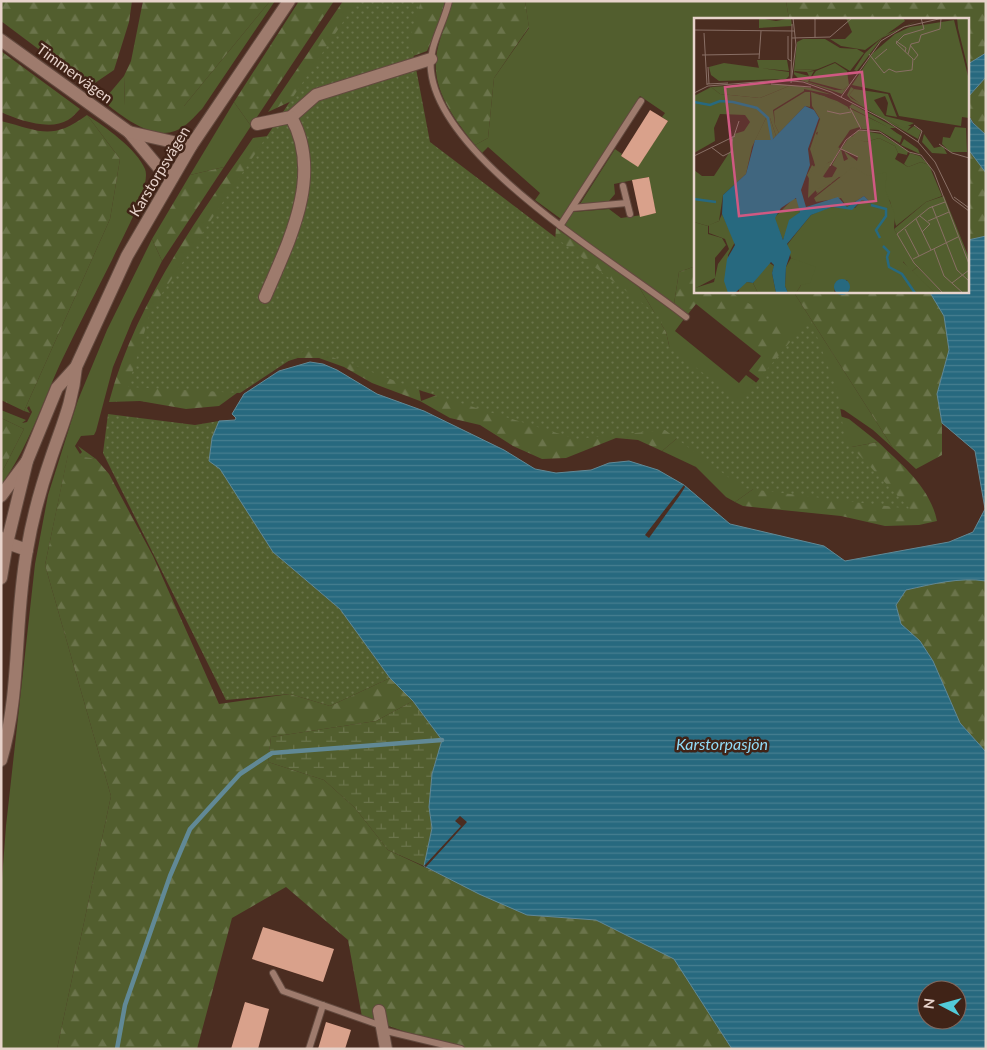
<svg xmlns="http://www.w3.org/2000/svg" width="987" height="1050" font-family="Lato,sans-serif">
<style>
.grass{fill:#525e2e}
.forest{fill:url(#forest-firs)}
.wetland{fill:url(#wetland-marsh)}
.park{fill:url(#park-dots)}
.water{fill:url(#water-rules);stroke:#618996;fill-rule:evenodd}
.pier{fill:#4b2d21}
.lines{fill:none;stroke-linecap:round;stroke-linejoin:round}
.stream{stroke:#618996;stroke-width:4.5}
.building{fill:#d9a18b}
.lane-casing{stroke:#634a3f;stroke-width:8}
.street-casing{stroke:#634a3f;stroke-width:14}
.secondary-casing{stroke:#634a3f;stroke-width:14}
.lane{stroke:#9e7b6d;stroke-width:6}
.street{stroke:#9e7b6d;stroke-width:12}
.secondary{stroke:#9e7b6d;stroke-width:12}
.labels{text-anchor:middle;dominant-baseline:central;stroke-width:5;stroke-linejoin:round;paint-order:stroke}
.street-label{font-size:15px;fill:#e7d3cb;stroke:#402317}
.water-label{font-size:16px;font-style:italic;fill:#91dbf7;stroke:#402317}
.inset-river{fill:none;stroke:#27697f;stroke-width:2.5}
.inset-road{fill:none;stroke:#896f65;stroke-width:1}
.view{fill:#cf5982;fill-opacity:0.15;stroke:#cf5982;stroke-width:2.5}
.inset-edge{fill:none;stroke:#e7d3cb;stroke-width:2.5}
</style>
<defs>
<pattern id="forest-firs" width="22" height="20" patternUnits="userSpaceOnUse" patternTransform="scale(1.25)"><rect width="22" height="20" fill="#525e2e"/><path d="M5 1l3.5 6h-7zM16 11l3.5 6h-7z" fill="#6b744b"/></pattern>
<pattern id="wetland-marsh" width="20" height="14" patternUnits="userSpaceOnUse" patternTransform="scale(1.25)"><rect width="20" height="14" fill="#525e2e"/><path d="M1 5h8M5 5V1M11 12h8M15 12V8" fill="none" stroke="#6b744b"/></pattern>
<pattern id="park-dots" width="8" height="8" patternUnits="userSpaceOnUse" patternTransform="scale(1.25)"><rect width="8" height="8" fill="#525e2e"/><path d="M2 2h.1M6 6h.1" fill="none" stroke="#6b744b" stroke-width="1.8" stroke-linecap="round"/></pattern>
<pattern id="water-rules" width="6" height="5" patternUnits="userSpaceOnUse" patternTransform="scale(1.25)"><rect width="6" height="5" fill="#27697f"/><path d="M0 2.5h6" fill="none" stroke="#467e90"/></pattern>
</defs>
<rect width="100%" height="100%" fill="#4b2d21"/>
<g class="grass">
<path d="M270,1H275L202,109C194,117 186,127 175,131C151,140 120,115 103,101L124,76L125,105L184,106Z"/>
<polygon points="525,1 786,1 789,19 696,19 696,266 679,272 674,304 563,226 573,212 609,209 621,218 656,213 648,177 614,184 615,194 609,201 580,204 615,149 622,154 621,156 638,166 668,121 662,117 665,113 640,96 561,219 535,200 540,193 488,147 481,154 475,145 488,138 494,78 529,28"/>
<polygon points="234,102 251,126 224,167 190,175"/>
<path d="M87,115C104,126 137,149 145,169C152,186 120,242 112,260C95,294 77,328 61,362C42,403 28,449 1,485V474L24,429L1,418V410L26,420L22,423L27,422L32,412L29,406L27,408L30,413L24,411L110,219L120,159Z"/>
<polygon points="152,239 162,261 132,321 113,367 96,431 94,435 81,436 75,446 80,454 82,452 78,446 96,459 68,455 45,565 111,796 57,1049 1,1049 1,892 6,826 35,564 48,495 78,400 107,330"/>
<polygon points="639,287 684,319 675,331 739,383 746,375 770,393 849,419 878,442 799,457 735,502 726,497 696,467 662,451 688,429 666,332"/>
<polygon points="731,291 793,291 893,448 873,430 844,410 773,389 806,366"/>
</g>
<g class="forest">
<polygon points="1,1 132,1 129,22 114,70 89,87 1,21"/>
<polygon points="143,1 270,1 184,106 159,122 144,118 125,105 124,76 131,61"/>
<polygon points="299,1 334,1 251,126 234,102"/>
<polygon points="343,1 445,1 439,24 427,51 298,98 268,112"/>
<path d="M452,1H525L529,27L494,78L488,138L475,145C456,121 433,92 436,60C437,41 448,21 452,1Z"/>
<polygon points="786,1 986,1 986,53 968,64 968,19 789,19"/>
<path d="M1,51L80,109C77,112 73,117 68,120C50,131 18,120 1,112Z"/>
<path d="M986,77V135C970,121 968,118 968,97Z"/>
<path d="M87,115L120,159L110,219L24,411L1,400V121C41,131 51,141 87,115Z"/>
<path d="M292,133L415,363L421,401L471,382L554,255L556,228L639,287L666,332L688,429L662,451L638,440L616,438L566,458L542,459L513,446L480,425L450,418L420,401L372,383L344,367L319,358H298L275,365L219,406L186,409L140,401L109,402C136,302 196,221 253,138Z"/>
<polygon points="968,149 986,173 986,236 968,240"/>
<polygon points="224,167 162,261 152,239 190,175"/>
<polygon points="696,266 696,291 731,291 740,299 772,315 806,366 773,389 749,371 761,356 696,304 688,314 674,304 679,272"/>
<polygon points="793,291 929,291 944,316 949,351 937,394 942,423 942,455 916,469 893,448"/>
<polygon points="1,418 24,429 1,474"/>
<path d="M878,442C902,465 930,487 937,521L919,525L885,526L841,516L743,506L735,502L799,457Z"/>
<polygon points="68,454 96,459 109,474 153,556 219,704 290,694 330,706 390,678 413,701 376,721 271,737 268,762 324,780 355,808 388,850 527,915 596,920 675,959 732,1049 456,1049 362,1017 348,940 286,887 232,918 197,1049 57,1049 111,796 45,565"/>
<polygon points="971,579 986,581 986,752 960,723 933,661 920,641 901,624 896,605 906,590 944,581"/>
</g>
<polygon class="wetland" points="413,701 442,740 432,774 429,807 432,828 424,866 388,850 355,808 324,780 268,762 271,737 376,721"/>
<g class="park">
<polygon points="357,1 421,1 410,37 430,142 663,319 656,336 740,402 810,318 838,393 845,440 910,509 743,488 665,430 576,439 422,391 308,348 240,393 128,387 151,310"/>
<polygon points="108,414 195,425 219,421 212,438 209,461 220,468 273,552 340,609 390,678 330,706 290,694 226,700 103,453"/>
</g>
<g class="water">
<polygon points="986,53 986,77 968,97 968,64"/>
<polygon points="968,115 973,123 986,135 986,173 968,149"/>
<path d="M986,236V581C959,577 933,584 906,590L896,605L901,624L920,641L933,661L960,723L986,752V1049H732L674,959L596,920L527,915L479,894L424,866L432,828L429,807L432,774L442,740L413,701L390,678L340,609L273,552L220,469L209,461L212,438L219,421L235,420L236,418L232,414L244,394L279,371L310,362L323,364L337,370L377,394L424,411L504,450L535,469L556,473L591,470L609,463L629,461L658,470L684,485L730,524L824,546L845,561L949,542L973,532L985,509L975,451L942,423L937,394L949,350L944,316L929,291H968V240ZM927,990H957V1020H927Z"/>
</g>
<g class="pier">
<polygon points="684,485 685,487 680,495 649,538 645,535"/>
<polygon points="460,816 467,822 426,867 424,866 461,826 455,821"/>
</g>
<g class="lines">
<polyline class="stream" points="117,1049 125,1005 170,876 190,829 240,774 272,753 442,740"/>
</g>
<g class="building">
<polygon points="650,110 668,121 638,167 621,156"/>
<polygon points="649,177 656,213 640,217 632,180"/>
<polygon points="263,927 334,949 323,982 252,959"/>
<polygon points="245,1002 269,1009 258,1049 231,1049"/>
<polygon points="326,1022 351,1030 345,1049 318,1049"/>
</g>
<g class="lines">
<defs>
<g id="lane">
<path d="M449,1C444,24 428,47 431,71C441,161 618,263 686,317"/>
<polyline points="623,186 630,214"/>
<polyline points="572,208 627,203"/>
<polyline points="560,226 641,101"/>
<polyline points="273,973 283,991 382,1026"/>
<polyline points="382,1030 461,1049"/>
<polyline points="309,1049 323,1005"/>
</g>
<g id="street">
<polyline points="257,124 291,117 316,95 431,59"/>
<path d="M265,297C288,243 324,175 291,117"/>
<polyline points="1,496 27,461"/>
<polyline points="1,538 7,543 27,550"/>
<polyline points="379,1011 386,1049"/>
</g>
<g id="secondary">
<polyline points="1,40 129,132 159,168 172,178"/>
<polyline points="129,132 191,146"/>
<polyline points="1,578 7,543 27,461 57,388 76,367 127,256 191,146 289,1"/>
<path d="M1,760C21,693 14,619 27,550C32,520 41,487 51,458C62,425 73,402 76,367"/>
</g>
</defs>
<use href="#lane" class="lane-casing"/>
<use href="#street" class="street-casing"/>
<use href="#secondary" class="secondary-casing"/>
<use href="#lane" class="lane"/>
<use href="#street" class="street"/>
<use href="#secondary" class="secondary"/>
</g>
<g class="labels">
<g class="street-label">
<text transform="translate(75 73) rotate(36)">Timmervägen</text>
<text transform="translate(159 171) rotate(-59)">Karstorpsvägen</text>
</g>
<g class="water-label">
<text x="722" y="743">Karstorpasjön</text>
</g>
</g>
<g transform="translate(694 18)">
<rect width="275" height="275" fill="#4b2d21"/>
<path d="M65,0L82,3L97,0L98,8L65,10ZM225,2L188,20L163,53L160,52L171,35L191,17ZM63,42H93L95,53L65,50ZM30,45L95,54V58L92,61L25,63L17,57L15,49ZM124,51L113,54L101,53L100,54L115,58L113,54L120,53L114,64L141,72H149L155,67L148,76L106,62L100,56V52ZM60,66L95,67L117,70L139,77L95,68L66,80L26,76L17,69ZM157,69L160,71L155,77L157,80L205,108H217L213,113L220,108L227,113L224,121L157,82L153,77ZM156,118L172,124L185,120L201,128L204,135L201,141L214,149L227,144L235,147L248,178L232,184L202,208L196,183L174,158L145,159L122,177L125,173L123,175L113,157L118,147L122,150L140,142L128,160L138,159L143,150L138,147L147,131L150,143L154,141L150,133L163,143L164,139L147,131ZM0,204L14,208V216L28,220L32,227L21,240V260L0,271ZM223,249L249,275H241L217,254Z" fill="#525e2e"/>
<path d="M152,0H209L211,3L171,32L147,28L136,21H151L158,14ZM263,0H275V55L264,10ZM260,2L275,62V100L268,99L267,108L205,98L196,75L158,67L179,35L201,16L216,9ZM109,21H131L146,30L163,31L170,35L156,53L141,44L124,51L100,52L103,24ZM141,45L153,53L155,67L149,72L115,63L122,53ZM95,68L110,69V73L79,92L81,107L85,115L82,118L76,100H72L58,129L52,156L29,177L25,203L14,208L0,204V152L8,158H20L37,132L40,116L50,113L56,104L51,97L26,96L20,110L21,123L0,135V78L17,69L26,76L66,80ZM160,71L194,76L203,99L192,97L194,85L191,78L180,82L191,98L220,105L210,110L205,108L169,88L155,77ZM117,74L143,83L154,89L155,94L122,115L125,121L146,130L140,142L122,150L116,131L126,101L118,88ZM158,86L202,110H196L208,119L206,125L185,112L168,111L157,91L194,109L155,89ZM261,109L272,110L273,134H256L248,126L249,119L256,120ZM164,112L187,116L214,133L213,137L204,135L201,128L185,120L172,124L157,120ZM230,116L240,130L249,128L253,136L238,135L228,124ZM210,121L224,131L226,136L207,127ZM216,135L226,138L235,147L227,144L214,149L210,146ZM159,149L174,158L193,154L191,171L201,197L200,211L216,239L209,244L241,275H155L153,262L142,264L140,275H102L107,267L108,246L97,240L93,227L104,213L117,197L126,193L138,189L161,190L168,182L178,186L170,178L153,189L147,180L122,184L120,180ZM99,181H104L106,194L97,202L89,222L80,200ZM53,264L59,265L64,275H45V269Z" fill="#525e2e"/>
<path d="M72,100H76L82,118L78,122H61ZM28,196L41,224L34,237V275H0L1,270L20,264L24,246L35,231L31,221L15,215V207L25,203ZM97,240L122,249L116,265L107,267L102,275H94L91,268L92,249ZM74,244L80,248L78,255L82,275H64L59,265Z" fill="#525e2e"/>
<path d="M111,74H116V89L111,88L85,115L81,107L80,93ZM120,76L130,78L208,118L205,124L183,111L169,108L156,112L126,156L138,165L123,171L114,180L115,158L121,147L119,136L127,99L120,91Z" fill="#525e2e"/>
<path d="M250,178L275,240V275H249L223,249L217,254L209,243L215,239L200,211L232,184Z" fill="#525e2e"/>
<path d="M111,88L120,92L125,100L114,131L116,147L107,172L112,189L144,179L153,189L170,178L178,186L168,182L158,192L138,189L117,197L93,226L97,234L92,249L91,268L94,275H82L78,255L80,247L77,244L59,265L53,264L41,275H34L30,263L33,241L41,227L28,196L29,177L52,156L61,122H78ZM102,180L106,194L95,202L89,222L81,200L87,190ZM140 269a8 8 0 1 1 16 0a8 8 0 1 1-16 0Z" fill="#27697f" fill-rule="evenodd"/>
<path class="inset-river" d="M0,84L16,87L26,83L39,84L63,90L74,100L78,122M0,181L22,184M177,187L192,191V198L182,212L186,220M189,228L195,234L193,239L195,249L208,256L221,275"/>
<path class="inset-road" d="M0,12L100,13M10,15L13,67M94,18V41L97,43M98,20L136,19L158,0M121,20V0M202,23L212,30L211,34M216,27L224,37L220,42M175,36L190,55L195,51L202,54L218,52L219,41L202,25L210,17L230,11L227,0M214,36L217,26L225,24L227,17L246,11L247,1M8,37L65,36M65,41L67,13M181,41L193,31M14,49L15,66M97,63L98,6M97,65L102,27L99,0M13,66L34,65M77,66L117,69M0,75L14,68L87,62L109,64L137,74L191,102L224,124L241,144L259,181L275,193M147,79L187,23L210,9L249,0M156,90L167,111M133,93L146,96L157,94M220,107L228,113L224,124M40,118L45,103M245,126L258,135L275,140M17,129L29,138L37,134L39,118M147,131L164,139M0,138L41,118M136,148L152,122L165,112L186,114L215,134L227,137L240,154L275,246M260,179L275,190M238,188L263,252L275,263M226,198L236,206L228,214M222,201L237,232M234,203L255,194M211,211L225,238M240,231L250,258L269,275M219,241L264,219M258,265L275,252M249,275L220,245L203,216L235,190L251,184"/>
<path class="view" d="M168,54L182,183L45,198L31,69Z"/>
<rect width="275" height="275" class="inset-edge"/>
</g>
<rect width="987" height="1050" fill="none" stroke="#e7d3cb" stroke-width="5"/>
<g transform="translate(942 1005) rotate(276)"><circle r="24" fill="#402317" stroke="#83695f"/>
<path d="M0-4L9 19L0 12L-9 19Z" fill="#52cbd9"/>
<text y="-8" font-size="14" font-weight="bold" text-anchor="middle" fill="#e7d3cb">N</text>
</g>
</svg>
